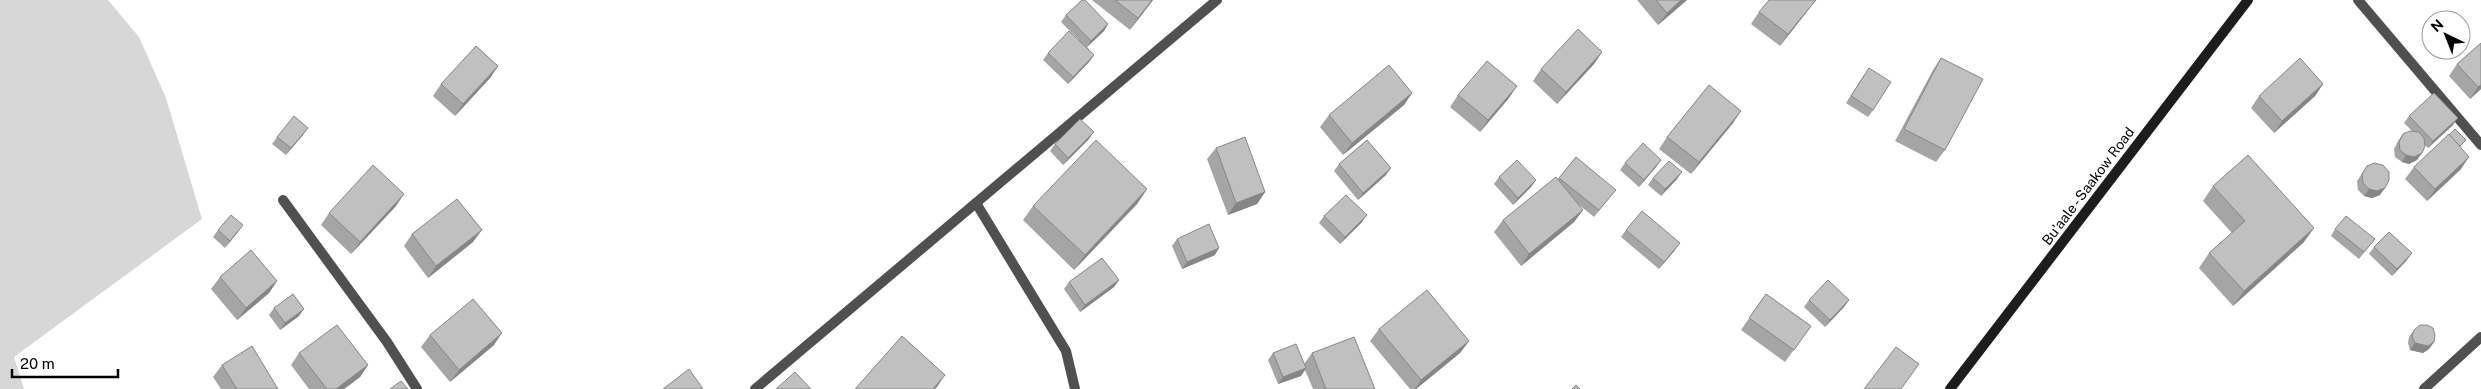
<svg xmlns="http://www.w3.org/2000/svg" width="2481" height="389" font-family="'Public Sans',sans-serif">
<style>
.green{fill:#d7d7d7}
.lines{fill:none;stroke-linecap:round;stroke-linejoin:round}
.minor{stroke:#505050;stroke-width:10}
.secondary{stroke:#1d1d1d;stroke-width:10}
.wall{fill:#a5a5a5}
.shaded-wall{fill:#868686}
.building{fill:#c0c0c0;stroke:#868686}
.labels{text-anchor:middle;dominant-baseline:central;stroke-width:4;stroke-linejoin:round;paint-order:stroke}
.street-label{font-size:14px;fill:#000;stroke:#fff}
</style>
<rect width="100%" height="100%" fill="#fff"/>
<polygon class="green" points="0,0 108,0 139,37 166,98 202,219 14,357 24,389 0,389"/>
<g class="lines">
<g class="minor">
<polyline points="2358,0 2481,145"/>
<polyline points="283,200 387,342 417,389"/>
<polyline points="976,203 1066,351 1075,389"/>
<polyline points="755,389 1217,0"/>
<polyline points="2424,389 2481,337"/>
</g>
<polyline class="secondary" points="1950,389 2248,0"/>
</g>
<g class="wall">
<polygon points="1092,0 1153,0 1130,30"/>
<polygon points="1637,0 1687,0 1658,25"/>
<polygon points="1816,0 1780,46 1751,24 1759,12"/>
<polygon points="1066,15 1108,24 1104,31 1087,47 1094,55 1089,62 1068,84 1043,60 1048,53 1079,40 1061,22"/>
<polygon points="2481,43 2481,89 2470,99 2449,76 2457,64"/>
<polygon points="1602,52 1594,64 1557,104 1533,81 1541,69"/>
<polygon points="1941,58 1945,150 1936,162 1895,141 1933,70"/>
<polygon points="498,66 490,78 455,116 433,96 441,84"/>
<polygon points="1864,75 1873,110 1868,117 1846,103"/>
<polygon points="2323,84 2315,96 2274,133 2251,108 2259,96"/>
<polygon points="1412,93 1404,105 1343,155 1320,127 1329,115"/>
<polygon points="1458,95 1509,98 1480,132 1450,107"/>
<polygon points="2409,116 2453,125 2428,148 2425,145 2417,160 2409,164 2402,162 2395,157 2394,149 2398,141 2403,134 2412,131 2404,123"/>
<polygon points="1733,123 1691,174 1659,149 1667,137"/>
<polygon points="303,135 286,155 272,144 277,137"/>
<polygon points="1089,139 1063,165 1050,151 1055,144"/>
<polygon points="2461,147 2461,169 2427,201 2405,179 2414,167"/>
<polygon points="1216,148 1265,192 1257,204 1228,215 1207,159"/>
<polygon points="1576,157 1611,196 1594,217 1578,204 1583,210 1574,222 1521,266 1494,232 1503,220 1558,179"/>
<polygon points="1661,160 1656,167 1639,187 1620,170 1625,163"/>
<polygon points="1339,164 1386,175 1358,200 1334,171"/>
<polygon points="2367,166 2380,195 2372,198 2364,196 2358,190 2357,181"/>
<polygon points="1499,177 1536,180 1531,187 1513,205 1494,184"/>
<polygon points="1653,178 1677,179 1661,196 1648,185"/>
<polygon points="2213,186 2304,242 2233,306 2199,268 2209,253 2232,233 2203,201"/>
<polygon points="1147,189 1137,204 1074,270 1023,220 1033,206"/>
<polygon points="396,206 351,254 321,225 329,213"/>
<polygon points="1324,216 1362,222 1340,244 1319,223"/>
<polygon points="2335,229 2375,239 2359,259 2331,236"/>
<polygon points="218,230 238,232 225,248 213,237"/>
<polygon points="1626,230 1675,250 1659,269 1621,237"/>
<polygon points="412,234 473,242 428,278 404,246"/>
<polygon points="1177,239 1215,255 1182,269 1172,246"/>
<polygon points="2374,247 2407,260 2392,276 2369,254"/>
<polygon points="220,277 277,281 269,293 237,320 211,289"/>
<polygon points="1119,280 1114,287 1080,312 1064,289 1069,282"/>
<polygon points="1766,294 1811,326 1785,362 1741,330"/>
<polygon points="1809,300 1849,300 1844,307 1825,327 1804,307"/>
<polygon points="274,308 299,316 280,330 269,315"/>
<polygon points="1379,329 1469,341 1460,353 1416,389 1410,389 1370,341"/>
<polygon points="2414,330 2434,342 2429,349 2423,353 2410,350 2408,343 2409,337"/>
<polygon points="430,335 494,345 450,382 421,347"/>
<polygon points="299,353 368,365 360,377 344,389 309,389 291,365"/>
<polygon points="1273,353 1304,364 1312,353 1375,389 1313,389 1305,370 1301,376 1278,384 1268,360"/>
<polygon points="222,365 278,389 221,389 213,377"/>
</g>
<g class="shaded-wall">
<polygon points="1152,0 1153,0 1130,30 1138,18"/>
<polygon points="1681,0 1687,0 1658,25 1667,13"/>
<polygon points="1816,0 1780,46 1788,34"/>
<polygon points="1108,24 1104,31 1086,48 1091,41"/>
<polygon points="1602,52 1594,64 1557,104 1566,92"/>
<polygon points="1094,55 1089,62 1068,84 1073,77"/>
<polygon points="498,66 490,78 455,116 463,104"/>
<polygon points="2323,84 2315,96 2274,133 2282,121"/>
<polygon points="2481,85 2481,89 2470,99 2478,87"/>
<polygon points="1517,86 1509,98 1480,132 1488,120"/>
<polygon points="1412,93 1404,105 1343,155 1352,143"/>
<polygon points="1741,111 1733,123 1691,174 1699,162"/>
<polygon points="2458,118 2453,125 2428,148 2433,141"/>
<polygon points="308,128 303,135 286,155 291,148"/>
<polygon points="1094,132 1089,139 1063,165 1068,158"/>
<polygon points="2422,153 2417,160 2409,164 2402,162 2406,155"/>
<polygon points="2469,157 2461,169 2427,201 2435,189"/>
<polygon points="1661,160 1656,167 1639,187 1644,180"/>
<polygon points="1391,168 1386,175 1358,200 1363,193"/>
<polygon points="1682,172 1677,179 1661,196 1665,189"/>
<polygon points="1536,180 1531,187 1513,205 1518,198"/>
<polygon points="2385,188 2380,195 2372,198 2364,196 2369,189"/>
<polygon points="1147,189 1137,204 1074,270 1085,255"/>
<polygon points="1265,192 1257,204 1228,215 1236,203"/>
<polygon points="404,194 396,206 351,254 360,242"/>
<polygon points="1583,210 1574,222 1521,266 1529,254"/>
<polygon points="1367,215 1362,222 1340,244 1345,237"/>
<polygon points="243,225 238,232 225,248 230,241"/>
<polygon points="2314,228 2304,242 2233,306 2244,291"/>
<polygon points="482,230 473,242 428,278 436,266"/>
<polygon points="1680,243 1675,250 1659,269 1664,262"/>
<polygon points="1219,248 1215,255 1182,269 1187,262"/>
<polygon points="2412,253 2407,260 2392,276 2397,269"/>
<polygon points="1119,280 1114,287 1080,312 1085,305"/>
<polygon points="277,281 269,293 237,320 246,308"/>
<polygon points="1849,300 1844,307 1825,327 1830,320"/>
<polygon points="304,309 299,316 280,330 285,323"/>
<polygon points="502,333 494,345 450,382 459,370"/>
<polygon points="1469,341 1460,353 1416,389 1415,389 1421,380"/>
<polygon points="2434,342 2429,349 2423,353 2410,350 2415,343"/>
<polygon points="368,365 360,377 344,389 336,389"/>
<polygon points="1306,368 1301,376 1278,384 1283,377"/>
<polygon points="945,375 937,387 935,389 933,389"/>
</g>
<g class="building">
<polygon points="1082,0 1085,0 1108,24 1091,41 1066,15"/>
<polygon points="1115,0 1152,0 1138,18"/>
<polygon points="1656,0 1681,0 1667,13"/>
<polygon points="1769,0 1816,0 1788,34 1759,12"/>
<polygon points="1578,29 1602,52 1566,92 1541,69"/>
<polygon points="1069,31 1094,55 1073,77 1048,53"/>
<polygon points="2481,43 2481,85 2478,87 2457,64"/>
<polygon points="476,46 498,66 463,104 441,84"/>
<polygon points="1941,58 1983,79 1945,150 1904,129"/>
<polygon points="2300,58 2323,84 2282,121 2259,96"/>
<polygon points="1487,61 1517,86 1488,120 1458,95"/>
<polygon points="1389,65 1412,93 1352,143 1329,115"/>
<polygon points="1869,68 1891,82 1873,110 1851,96"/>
<polygon points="1709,85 1741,111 1699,162 1667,137"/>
<polygon points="2434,93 2458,118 2433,141 2409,116"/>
<polygon points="294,116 308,128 291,148 277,137"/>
<polygon points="1080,119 1094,132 1068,158 1055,144"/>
<polygon points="2455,129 2466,140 2460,146 2449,135"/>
<polygon points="2410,131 2419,132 2424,138 2425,146 2422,153 2414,157 2406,155 2400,150 2399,142 2403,134"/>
<polygon points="2449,134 2469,157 2435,189 2414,167"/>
<polygon points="1245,137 1265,192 1236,203 1216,148"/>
<polygon points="1096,140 1147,189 1085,255 1033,206"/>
<polygon points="1367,140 1391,168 1363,193 1339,164"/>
<polygon points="1643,143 1661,160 1644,180 1625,163"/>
<polygon points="2248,155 2314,228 2244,291 2209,253 2245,221 2213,186"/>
<polygon points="1576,157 1616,190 1599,210 1559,178"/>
<polygon points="1517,160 1536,180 1518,198 1499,177"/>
<polygon points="1669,161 1682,172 1665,189 1653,178"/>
<polygon points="2374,163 2383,165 2389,172 2389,180 2385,188 2377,191 2369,189 2363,183 2362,174 2367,166"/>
<polygon points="373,165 404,194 360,242 329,213"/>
<polygon points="1556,177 1583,210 1529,254 1503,220"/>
<polygon points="1346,195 1367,215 1345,237 1324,216"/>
<polygon points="457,199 482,230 436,266 412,234"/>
<polygon points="1642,211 1680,243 1664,262 1626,230"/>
<polygon points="231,215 243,225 230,241 218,230"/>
<polygon points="2346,216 2375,239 2364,252 2335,229"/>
<polygon points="1209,224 1219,248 1187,262 1177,239"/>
<polygon points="2389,232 2412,253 2397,269 2374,247"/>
<polygon points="251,250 277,281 246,308 220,277"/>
<polygon points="1102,258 1119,280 1085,305 1069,282"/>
<polygon points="1828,280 1849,300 1830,320 1809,300"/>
<polygon points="1427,290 1469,341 1421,380 1379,329"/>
<polygon points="293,294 304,309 285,323 274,308"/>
<polygon points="1766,294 1811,326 1794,350 1749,318"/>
<polygon points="473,299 502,333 459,370 430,335"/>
<polygon points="337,325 368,365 336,389 327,389 299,353"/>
<polygon points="2420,325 2427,325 2433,328 2435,335 2434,342 2428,346 2415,343 2412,336 2414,330"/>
<polygon points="902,336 945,375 933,389 855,389"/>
<polygon points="1354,337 1375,389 1326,389 1312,353"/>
<polygon points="1296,344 1306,368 1283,377 1273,353"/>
<polygon points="252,346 278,389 237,389 222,365"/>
<polygon points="1896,347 1919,364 1901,389 1864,389"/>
<polygon points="689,369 703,389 663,389"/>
<polygon points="795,372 811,389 776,389"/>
<polygon points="401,381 408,389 390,389"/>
<polygon points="1576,385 1580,389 1572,389"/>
</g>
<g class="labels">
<g class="street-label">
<text transform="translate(2088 186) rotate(-53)">Bu'aale - Saakow Road</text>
</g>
</g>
<g transform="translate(2446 35) rotate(317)"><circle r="24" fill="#ffffff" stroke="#999999"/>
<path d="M0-4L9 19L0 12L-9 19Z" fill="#000000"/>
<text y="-8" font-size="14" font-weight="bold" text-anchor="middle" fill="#000000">N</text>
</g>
<path d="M12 369v8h106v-8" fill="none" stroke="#000000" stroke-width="2.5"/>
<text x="20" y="369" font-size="15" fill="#000000" stroke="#ffffff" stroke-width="4" paint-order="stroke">20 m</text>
</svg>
